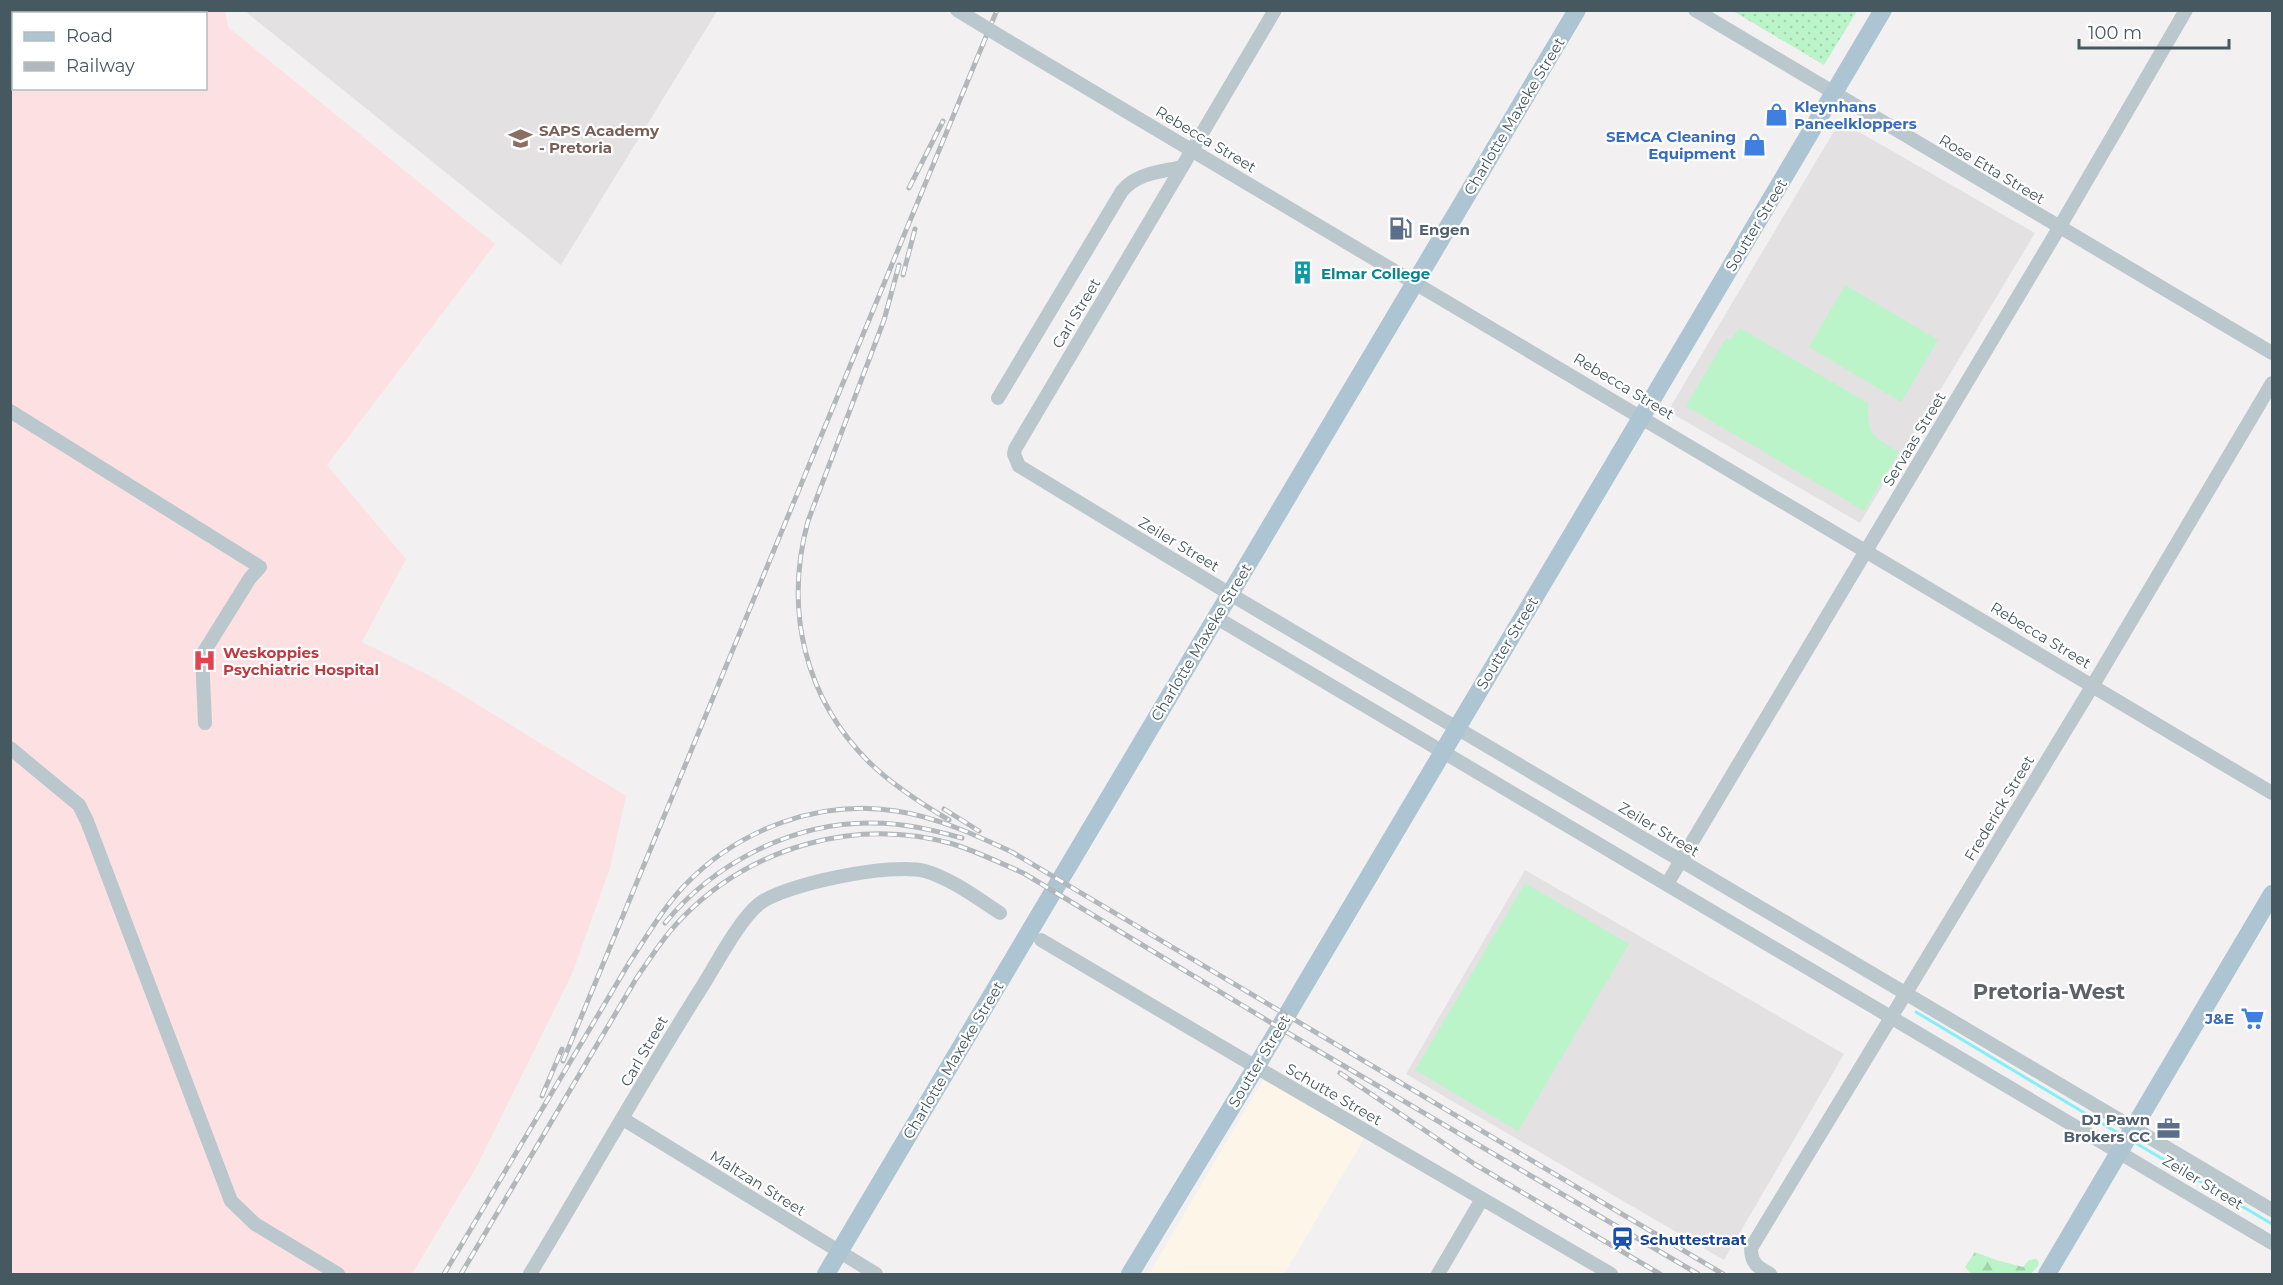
<svg xmlns="http://www.w3.org/2000/svg" width="2283" height="1285" font-family="Montserrat,sans-serif">
<style>
.commercial{fill:#fef5e9}
.education{fill:#e4e1e3}
.medical{fill:#fde0e2;fill-rule:evenodd}
.grass{fill:#bbf4c8}
.forest{fill:url(#forest-firs)}
.park{fill:url(#park-dots)}
.lines{fill:none;stroke-linecap:round;stroke-linejoin:round}
.stream{stroke:#84eff5;stroke-width:3}
.minor{stroke:#bac8ce;stroke-width:14}
.major{stroke:#adc5d2;stroke-width:18}
.rail-casing{stroke:#b2b7bb;stroke-width:5}
.rail{stroke:#fff;stroke-width:3;stroke-dasharray:9;stroke-linecap:butt}
.minor-bridge{stroke:#bac8ce;stroke-width:14}
.labels{text-anchor:middle;dominant-baseline:central;stroke-width:4.5;stroke-linejoin:round;paint-order:stroke}
.shop-label{font-size:15px;font-weight:bold;fill:#366cbe;stroke:#fff;text-anchor:end}
.street-label{font-size:15px;fill:#465860;stroke:#fff}
.education-label{font-size:15px;font-weight:bold;fill:#785e54;stroke:#fff;text-anchor:start}
.service-label{font-size:15px;font-weight:bold;fill:#4e5e75;stroke:#fff;text-anchor:start}
.culture-label{font-size:15px;font-weight:bold;fill:#0d838f;stroke:#fff;text-anchor:start}
.health-label{font-size:15px;font-weight:bold;fill:#be3a42;stroke:#fff;text-anchor:start}
.transit-label{font-size:15px;font-weight:bold;fill:#164399;stroke:#fff;text-anchor:start}
.district-label{font-size:21px;font-weight:bold;fill:#5c6266;stroke:#fff}
</style>
<defs>
<pattern id="forest-firs" width="22" height="20" patternUnits="userSpaceOnUse" patternTransform="scale(1.5)"><rect width="22" height="20" fill="#bbf4c8"/><path d="M5 1l3.5 6h-7zM16 11l3.5 6h-7z" fill="#a2d3ae"/></pattern>
<pattern id="park-dots" width="8" height="8" patternUnits="userSpaceOnUse" patternTransform="scale(1.5)"><rect width="8" height="8" fill="#bbf4c8"/><path d="M2 2h.1M6 6h.1" fill="none" stroke="#a2d3ae" stroke-width="1.8" stroke-linecap="round"/></pattern>
</defs>
<rect width="100%" height="100%" fill="#f3f0f1"/>
<polygon class="commercial" points="1264,1078 1365,1137 1284,1274 1149,1274"/>
<g class="education">
<polygon points="249,10 717,10 717,11 561,265 247,13"/>
<polygon points="1840,121 2035,233 1860,523 1668,411"/>
<polygon points="1525,870 1844,1054 1724,1260 1406,1074"/>
</g>
<path class="medical" d="M10,11H225L228,27L495,244L327,465L406,559L362,642L436,679L626,796L610,868L572,974L477,1166L412,1274H11ZM14,14H206V88H14Z"/>
<g class="grass">
<polygon points="1845,285 1938,340 1901,402 1809,347"/>
<path d="M1740,328L1868,403C1868,436 1871,435 1899,452L1864,511L1686,406L1726,338L1730,340Z"/>
<polygon points="1525,883 1629,944 1518,1131 1415,1070"/>
</g>
<polygon class="forest" points="1975,1252 1996,1260 2023,1267 2029,1260 2036,1259 2039,1262 2038,1266 2031,1274 1971,1274 1965,1267"/>
<polygon class="park" points="1733,11 1857,11 1824,65"/>
<g class="lines">
<g class="stream">
<polyline points="1916,1012 2123,1136"/>
<polyline points="2134,1142 2272,1224"/>
</g>
<g class="minor">
<polyline points="1275,10 1015,449 1014,454 1019,466 1230,594 2272,1210"/>
<polyline points="1695,10 2272,353"/>
<polyline points="1008,41 2272,793"/>
<path d="M998,398L1122,191C1137,173 1160,172 1182,167"/>
<polyline points="10,411 260,567 250,578 202,655 205,723"/>
<polyline points="1217,618 2272,1243"/>
<polyline points="10,748 79,805 87,821 231,1201 255,1224 338,1274"/>
<polyline points="1667,884 2059,228 2186,10"/>
<polyline points="1041,940 1256,1067 1611,1274"/>
<polyline points="623,1119 876,1274"/>
<path d="M530,1274C587,1180 641,1083 700,990C715,967 738,921 759,904C784,884 893,862 925,871C952,879 977,898 1000,913"/>
<polyline points="1438,1274 1482,1199"/>
<path d="M1770,1274C1757,1267 1751,1263 1751,1248L2093,685L2272,383"/>
</g>
<g class="major">
<polyline points="826,1274 1577,10"/>
<polyline points="1130,1274 1256,1067 1883,10"/>
<polyline points="2047,1274 2272,894"/>
</g>
<defs>
<g id="rail">
<polyline points="909,188 943,121"/>
<path d="M899,265L884,320L808,521C784,609 804,699 871,764C894,786 922,804 949,820"/>
<polyline points="903,275 915,229"/>
<polyline points="944,809 979,831"/>
<path d="M665,923C714,863 793,822 872,823C904,823 933,830 962,838"/>
<polyline points="563,1061 997,10"/>
<polyline points="1340,1073 1476,1165 1660,1274"/>
<polyline points="542,1096 562,1049"/>
<path d="M444,1274L629,963C647,936 663,908 685,885C739,829 819,799 896,811C937,817 975,835 1012,852L1723,1274"/>
<path d="M461,1274L636,979C651,957 665,935 683,917C753,846 857,817 953,844C978,852 1001,863 1025,874L1293,1036L1698,1274"/>
</g>
</defs>
<use href="#rail" class="rail-casing"/>
<use href="#rail" class="rail"/>
<polyline class="minor-bridge" points="957,10 1008,41"/>
</g>
<defs>
<symbol id="shop-bare" viewBox="-9 -9 18 18"><path d="M-5-2.5h2.3a2.7 3.5 0 0 1 5.4 0H5L5.5 6h-11ZM-1.5-2.5h3a1.5 2.3 0 0 0-3 0Z" fill="#3f7fe0" stroke="#fff" stroke-width="2.5" paint-order="stroke"/></symbol>
<symbol id="university-bare" viewBox="-9 -9 18 18"><path d="M0-5L7-2L0 1L-7-2ZM-4 1L0 2.5L4 1V4Q0 6-4 4Z" fill="#8d6e63" stroke="#fff" stroke-width="2.5" paint-order="stroke"/></symbol>
<symbol id="fuel-bare" viewBox="-9 -9 18 18"><path d="M-5.5-6h7V0h2V4h1.3V-2.5L3-4.5l.8-.8L6-3V5H2.5V1h-1V6h-7ZM-4.2-4.7v3.2H.2V-4.7Z" fill="#5c6f8a" stroke="#fff" stroke-width="2.5" paint-order="stroke"/></symbol>
<symbol id="building-bare" viewBox="-9 -9 18 18"><path d="M-4-6H4V6H1V3H-1V6H-4ZM-2.5-4.3h1.7v1.8h-1.7ZM.8-4.3h1.7v1.8H.8ZM-2.5-1h1.7V.8h-1.7ZM.8-1h1.7V.8H.8Z" fill="#0f9aa8" stroke="#fff" stroke-width="2.5" paint-order="stroke"/></symbol>
<symbol id="hospital-bare" viewBox="-9 -9 18 18"><path d="M-5-5h3v3.5h4V-5h3V5h-3V1.5h-4V5h-3Z" fill="#e0444e" stroke="#fff" stroke-width="2.5" paint-order="stroke"/></symbol>
<symbol id="supermarket-bare" viewBox="-9 -9 18 18"><path d="M-6-5.5h2.5l.6 2H6L4.5 2H-2.5L-4.4-4H-6ZM-1.5 3.2a1.3 1.3 0 1 0 .1 0ZM3 3.2a1.3 1.3 0 1 0 .1 0Z" fill="#3f7fe0" stroke="#fff" stroke-width="2.5" paint-order="stroke"/></symbol>
<symbol id="office-bare" viewBox="-9 -9 18 18"><path d="M-6-3h4V-5.5h4V-3h4V5H-6ZM-1-4.5V-3h2v-1.5ZM-6 0V1H6V0Z" fill="#5c6f8a" stroke="#fff" stroke-width="2.5" paint-order="stroke"/></symbol>
<symbol id="station-bare" viewBox="-9 -9 18 18"><path d="M-3-6H3Q5-6 5-4V2Q5 4 3 4L4.5 6H3L1.5 4h-3L-3 6H-4.5L-3 4Q-5 4-5 2V-4Q-5-6-3-6ZM-3.5-4v3h7v-3ZM-3.5 1v1.5H-2V1ZM2 1v1.5H3.5V1Z" fill="#1a4fb4" stroke="#fff" stroke-width="2.5" paint-order="stroke"/></symbol>
</defs>
<g fill-rule="evenodd">
<use href="#shop-bare" x="1760" y="98" width="33" height="33"/>
<use href="#university-bare" x="504" y="122" width="33" height="33"/>
<use href="#shop-bare" x="1738" y="128" width="33" height="33"/>
<use href="#fuel-bare" x="1384" y="212" width="33" height="33"/>
<use href="#building-bare" x="1286" y="256" width="33" height="33"/>
<use href="#hospital-bare" x="188" y="644" width="33" height="33"/>
<use href="#supermarket-bare" x="2236" y="1002" width="33" height="33"/>
<use href="#office-bare" x="2152" y="1112" width="33" height="33"/>
<use href="#station-bare" x="1606" y="1222" width="33" height="33"/>
</g>
<g class="labels">
<g class="shop-label">
<text x="1794" y="106" text-anchor="start">Kleynhans<tspan x="1794" dy="17">Paneelkloppers</tspan></text>
<text x="1736" y="136">SEMCA Cleaning<tspan x="1736" dy="17">Equipment</tspan></text>
<text x="2234" y="1018">J&amp;E</text>
</g>
<g class="street-label">
<text transform="translate(1514 116) rotate(-59)">Charlotte Maxeke Street</text>
<text transform="translate(1206 139) rotate(31)">Rebecca Street</text>
<text transform="translate(1992 169) rotate(31)">Rose Etta Street</text>
<text transform="translate(1756 225) rotate(-59)">Soutter Street</text>
<text transform="translate(1076 313) rotate(-59)">Carl Street</text>
<text transform="translate(1624 386) rotate(31)">Rebecca Street</text>
<text transform="translate(1914 439) rotate(-59)">Servaas Street</text>
<text transform="translate(1179 544) rotate(31)">Zeiler Street</text>
<text transform="translate(2041 635) rotate(31)">Rebecca Street</text>
<text transform="translate(1201 642) rotate(-59)">Charlotte Maxeke Street</text>
<text transform="translate(1507 643) rotate(-59)">Soutter Street</text>
<text transform="translate(1999 808) rotate(-59)">Frederick Street</text>
<text transform="translate(1659 829) rotate(31)">Zeiler Street</text>
<text transform="translate(644 1051) rotate(-60)">Carl Street</text>
<text transform="translate(953 1060) rotate(-59)">Charlotte Maxeke Street</text>
<text transform="translate(1259 1061) rotate(-59)">Soutter Street</text>
<text transform="translate(1334 1094) rotate(30)">Schutte Street</text>
<text transform="translate(2203 1182) rotate(31)">Zeiler Street</text>
<text transform="translate(758 1183) rotate(32)">Maltzan Street</text>
</g>
<g class="education-label">
<text x="539" y="130">SAPS Academy<tspan x="539" dy="17">- Pretoria</tspan></text>
</g>
<g class="service-label">
<text x="1419" y="229">Engen</text>
<text x="2150" y="1119" text-anchor="end">DJ Pawn<tspan x="2150" dy="17">Brokers CC</tspan></text>
</g>
<g class="culture-label">
<text x="1321" y="273">Elmar College</text>
</g>
<g class="health-label">
<text x="223" y="652">Weskoppies<tspan x="223" dy="17">Psychiatric Hospital</tspan></text>
</g>
<g class="transit-label">
<text x="1640" y="1239">Schuttestraat</text>
</g>
<g class="district-label">
<text x="2049" y="991">Pretoria-West</text>
</g>
</g>
<rect width="2283" height="1285" fill="none" stroke="#465860" stroke-width="24"/>
<rect x="12" y="12" width="195" height="78" fill="#ffffff" stroke="#b5bcbf" stroke-width="1.5"/>
<rect x="24" y="32" width="30" height="9" fill="#adc5d2" stroke="#b5bcbf" stroke-width="1.5"/>
<text x="66" y="42" font-size="18" fill="#465860">Road</text>
<rect x="24" y="62" width="30" height="9" fill="#b2b7bb" stroke="#b5bcbf" stroke-width="1.5"/>
<text x="66" y="72" font-size="18" fill="#465860">Railway</text>
<path d="M2079 39v9h150v-9" fill="none" stroke="#465860" stroke-width="3"/>
<text x="2088" y="39" font-size="18" fill="#465860" stroke="#ffffff" stroke-width="4.5" paint-order="stroke">100 m</text>
</svg>
